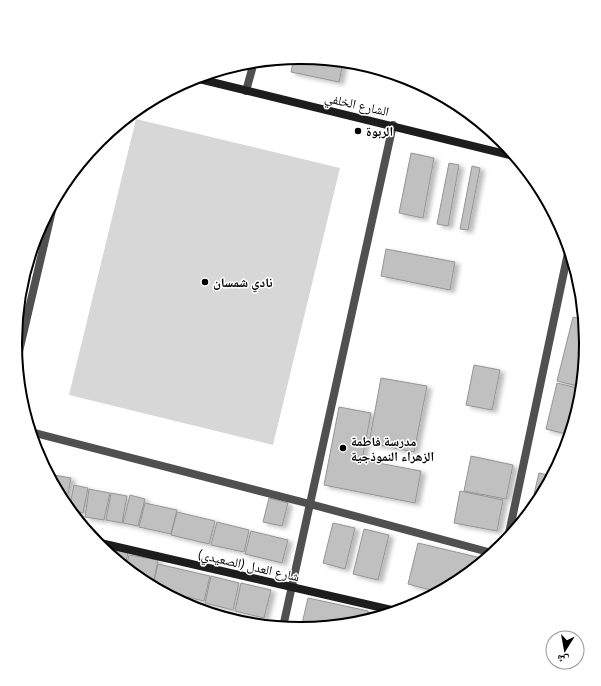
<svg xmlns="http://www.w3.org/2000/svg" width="601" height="686" font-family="Lato,'Noto Naskh Arabic',sans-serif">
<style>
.green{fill:#d7d7d7}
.building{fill:#c0c0c0;stroke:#949494;filter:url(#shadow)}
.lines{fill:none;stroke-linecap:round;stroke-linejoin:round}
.street{stroke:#505050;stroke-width:8}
.secondary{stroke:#1d1d1d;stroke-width:8}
.poi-dot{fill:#000;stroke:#fff;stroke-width:1.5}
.labels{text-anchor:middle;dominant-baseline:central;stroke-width:3;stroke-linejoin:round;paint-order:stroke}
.street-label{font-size:13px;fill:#000;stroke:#fff}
.poi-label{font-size:13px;font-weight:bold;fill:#000;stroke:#fff;text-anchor:start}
.rim{fill:none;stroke:#000;stroke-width:2}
</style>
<defs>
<filter id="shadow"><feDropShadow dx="4.5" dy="2.5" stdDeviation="2" flood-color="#0004"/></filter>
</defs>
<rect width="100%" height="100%" fill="#fff"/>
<polygon class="green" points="136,119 340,168 273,445 69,395"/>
<g class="building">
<polygon points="294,58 343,62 339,82 291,72"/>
<polygon points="411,153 434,158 423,218 399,213"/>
<polygon points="449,163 459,165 448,226 437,224"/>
<polygon points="472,166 480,168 468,230 460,229"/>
<polygon points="386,249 455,262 450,290 381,276"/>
<polygon points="573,317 584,320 586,343 585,358 583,358 579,372 583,373 582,387 557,381"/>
<polygon points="474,365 500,370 492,410 466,405"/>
<polygon points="381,378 427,386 414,452 369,443"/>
<polygon points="557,383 581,389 580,399 570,435 546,429"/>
<polygon points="339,407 371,413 362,460 421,471 415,503 324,485"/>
<polygon points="471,456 513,465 506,499 464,491"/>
<polygon points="539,473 552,476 541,496 534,494"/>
<polygon points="48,474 71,478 66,505 63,501"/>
<polygon points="74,485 88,488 83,513 69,509"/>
<polygon points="89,489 110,493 104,520 85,517"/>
<polygon points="460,491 503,500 497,531 454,523"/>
<polygon points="111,493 127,496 122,523 106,520"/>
<polygon points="130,495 145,499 138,526 123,523"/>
<polygon points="269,498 288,503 282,526 263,522"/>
<polygon points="145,503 177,510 171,534 139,527"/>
<polygon points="177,512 215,521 209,544 171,535"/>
<polygon points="217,522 249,530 244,552 211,545"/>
<polygon points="333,523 355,528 345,569 323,563"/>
<polygon points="364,529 389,535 378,580 353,574"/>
<polygon points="251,531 288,540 282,563 245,554"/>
<polygon points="418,543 485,559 459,581 438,592 408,584"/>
<polygon points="101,547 128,552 125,567"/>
<polygon points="129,555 158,560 153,586 142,580 126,568"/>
<polygon points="158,564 210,576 204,601 161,591 153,586"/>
<polygon points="211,576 239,583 233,610 205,603"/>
<polygon points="241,583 271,590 264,618 235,611"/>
<polygon points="308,598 368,611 366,620 356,623 301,628"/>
<polygon points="368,612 383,615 367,620"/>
</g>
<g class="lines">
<g class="street">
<polyline points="246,91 254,62"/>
<polyline points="36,236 45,238"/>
<polyline points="17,360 54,202"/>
<polyline points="31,432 310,504 492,553"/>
<polyline points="508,538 569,248"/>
<polyline points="283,627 393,125"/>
</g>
<g class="secondary">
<polyline points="195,78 514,156"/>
<polyline points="96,542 396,611"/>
</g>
</g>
<g class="poi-dot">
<circle cx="358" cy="131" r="4"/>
<circle cx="205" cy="282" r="4"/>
<circle cx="343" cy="448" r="4"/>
</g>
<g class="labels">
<g class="street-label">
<text transform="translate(357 104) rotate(13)">الشارع الخلفي</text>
<text transform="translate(249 565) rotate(13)">شارع العدل (الصعيدي)</text>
</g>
<g class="poi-label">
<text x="366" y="131">الربوة</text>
<text x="213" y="282">نادي شمسان</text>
<text x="351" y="441">مدرسة فاطمة<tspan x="351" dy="15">الزهراء النموذجية</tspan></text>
</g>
</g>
<path d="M0 0H601V686H0ZM300 64H301A278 278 0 0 1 579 342V344A278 278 0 0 1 301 622H300A278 278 0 0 1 22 344V342A278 278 0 0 1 300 64Z" fill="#fff" fill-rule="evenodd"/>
<path class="rim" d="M300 64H301A278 278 0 0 1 579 342V344A278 278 0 0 1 301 622H300A278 278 0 0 1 22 344V342A278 278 0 0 1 300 64Z"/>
<g transform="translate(565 650) rotate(191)"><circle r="19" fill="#ffffff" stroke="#999999"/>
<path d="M0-3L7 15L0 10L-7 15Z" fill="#000000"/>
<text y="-6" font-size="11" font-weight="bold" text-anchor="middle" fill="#000000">ش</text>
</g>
</svg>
